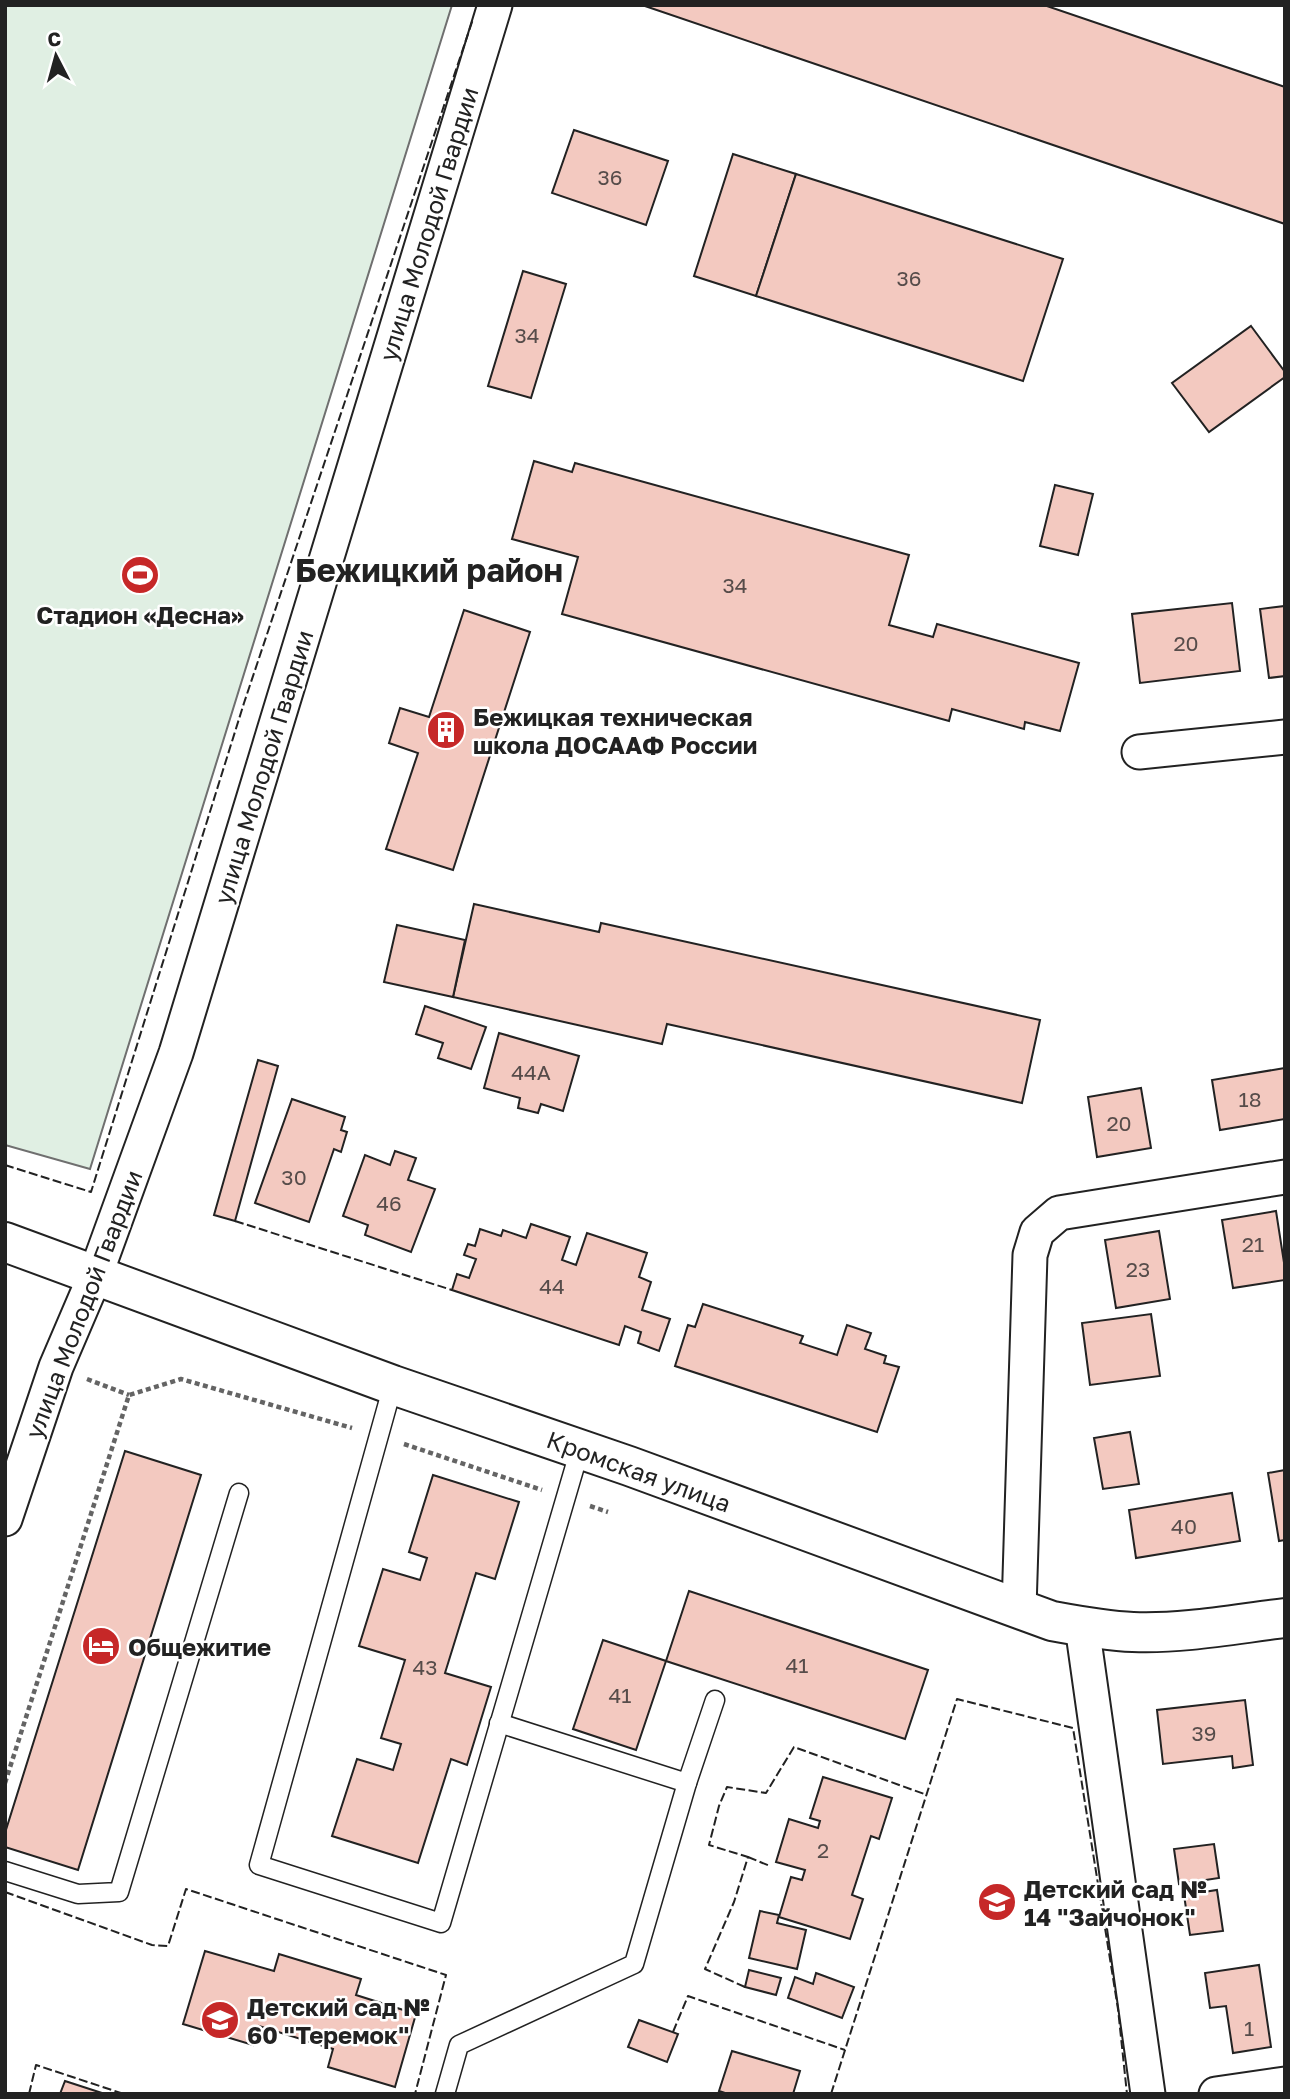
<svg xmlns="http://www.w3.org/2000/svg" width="1290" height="2099" font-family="'Golos Text',sans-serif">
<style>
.green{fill:#e0efe3;stroke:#6f6f6f;stroke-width:2}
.building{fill:#f3c9c0;stroke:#222;stroke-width:2}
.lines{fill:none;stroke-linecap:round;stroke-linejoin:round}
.service-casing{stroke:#222;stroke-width:21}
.minor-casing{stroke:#222;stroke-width:37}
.tertiary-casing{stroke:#222;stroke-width:42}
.path{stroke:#646464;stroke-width:4.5;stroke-dasharray:5 3.5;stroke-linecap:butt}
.service{stroke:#fff;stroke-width:18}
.minor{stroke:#fff;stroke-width:33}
.tertiary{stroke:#fff;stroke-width:38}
.fence{stroke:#222;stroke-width:2;stroke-dasharray:9 3.5;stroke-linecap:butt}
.labels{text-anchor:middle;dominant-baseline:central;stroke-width:5;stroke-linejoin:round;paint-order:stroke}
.number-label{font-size:21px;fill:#564c4a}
.street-label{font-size:24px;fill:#222;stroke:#fff}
.poi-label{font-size:24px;font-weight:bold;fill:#222;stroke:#fff;text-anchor:start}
.district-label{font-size:32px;font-weight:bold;fill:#222;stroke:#fff}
</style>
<rect width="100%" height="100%" fill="#fff"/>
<polygon class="green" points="5,5 452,5 90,1169 5,1145"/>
<g class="building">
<polygon points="642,5 1044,5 1285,87 1285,224"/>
<polygon points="574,130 668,161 646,225 552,193"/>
<polygon points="733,154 796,174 756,296 694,276"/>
<polygon points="796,174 1063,259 1023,381 756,296"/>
<polygon points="523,271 566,284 531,398 488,386"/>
<polygon points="1251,326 1285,372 1285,377 1209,432 1172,383"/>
<polygon points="534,461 572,472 575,463 909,555 889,625 933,637 937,624 1079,663 1060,731 1025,722 1024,729 952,709 949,721 562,614 578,557 512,539"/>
<polygon points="1055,485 1093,494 1078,555 1040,546"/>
<polygon points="1232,603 1240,671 1140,683 1132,614"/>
<polygon points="1285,606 1285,676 1269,678 1260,609"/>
<polygon points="464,610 530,632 453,870 386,849 418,753 389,743 400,708 429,717"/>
<polygon points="474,904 599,932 601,923 1040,1020 1022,1103 667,1024 662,1044 453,997"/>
<polygon points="397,925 465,940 453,997 384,982"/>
<polygon points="425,1006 486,1027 471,1069 438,1058 443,1043 416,1034"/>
<polygon points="499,1033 579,1056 563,1111 541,1104 538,1113 518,1108 520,1098 484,1088"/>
<polygon points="258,1060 278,1066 235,1221 214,1215"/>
<polygon points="1285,1068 1285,1119 1220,1130 1212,1080"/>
<polygon points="1141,1088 1151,1148 1097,1157 1088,1097"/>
<polygon points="292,1099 345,1117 341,1130 347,1132 341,1152 334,1149 309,1222 255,1203"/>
<polygon points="395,1151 416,1158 408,1180 435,1189 411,1252 365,1235 368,1225 343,1216 365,1155 390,1165"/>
<polygon points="1276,1211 1285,1269 1285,1280 1233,1288 1222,1220"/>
<polygon points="531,1224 570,1237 562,1260 576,1265 587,1233 647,1253 639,1277 651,1282 642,1310 670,1319 659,1351 638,1343 641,1332 625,1326 619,1345 452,1290 457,1274 469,1278 476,1259 464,1255 468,1244 475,1246 480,1229 501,1236 503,1230 526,1238"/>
<polygon points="1159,1231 1170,1299 1116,1308 1105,1240"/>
<polygon points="703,1304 803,1336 800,1343 837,1355 847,1325 871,1333 865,1349 886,1356 884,1363 899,1367 877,1432 675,1366 688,1325 695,1327"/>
<polygon points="1151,1314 1160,1376 1090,1385 1082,1323"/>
<polygon points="1130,1432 1139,1484 1103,1489 1094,1438"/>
<polygon points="125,1451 201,1475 78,1870 5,1847 5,1833"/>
<polygon points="1285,1470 1285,1540 1279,1541 1268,1473"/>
<polygon points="433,1475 519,1502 495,1579 476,1573 445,1673 491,1687 467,1765 451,1759 418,1863 332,1836 357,1759 393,1770 401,1744 381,1738 405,1660 359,1646 383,1569 420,1580 427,1558 409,1552"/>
<polygon points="1232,1493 1240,1541 1136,1558 1129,1510"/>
<polygon points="689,1591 928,1670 905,1739 666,1661"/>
<polygon points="603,1640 666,1661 636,1750 573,1729"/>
<polygon points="1245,1700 1253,1765 1233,1768 1232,1756 1163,1764 1157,1710"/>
<polygon points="823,1777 892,1798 879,1839 871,1836 852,1895 863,1899 850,1939 779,1917 791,1877 802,1880 805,1870 776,1862 789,1819 818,1828 820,1821 810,1818"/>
<polygon points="1214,1844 1219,1878 1179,1884 1174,1849"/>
<polygon points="1217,1890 1223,1931 1190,1935 1184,1895"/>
<polygon points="760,1911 779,1915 777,1923 806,1930 797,1969 749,1958"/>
<polygon points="205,1951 274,1971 279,1954 361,1979 356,1995 416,2014 395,2087 328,2067 333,2049 259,2026 253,2045 183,2024"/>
<polygon points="1259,1965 1271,2047 1233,2053 1226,2006 1210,2008 1205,1973"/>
<polygon points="749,1970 781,1978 776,1995 745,1987"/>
<polygon points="816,1973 854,1987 842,2018 788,1998 795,1977 813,1984"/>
<polygon points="639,2020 678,2034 667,2062 628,2047"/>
<polygon points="732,2051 800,2071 793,2094 728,2094 719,2091"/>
<polygon points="65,2081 105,2094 60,2094"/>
</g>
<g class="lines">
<defs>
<g id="service">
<polyline points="393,1385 259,1865 441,1923 580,1449"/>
<polyline points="499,1723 687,1783 715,1700"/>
<polyline points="5,1871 78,1894 119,1892 239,1493"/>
<polyline points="445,2094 459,2045 634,1964 687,1783"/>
</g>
<g id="minor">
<polyline points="1139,752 1285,737"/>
<polyline points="5,1519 56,1367 95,1276 176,1053 495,5"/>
<polyline points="1019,1609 1030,1255 1037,1232 1059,1213 1285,1177"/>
<polyline points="1082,1626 1148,2094"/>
<polyline points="1216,2094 1285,2084"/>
</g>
<path id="tertiary" d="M5,1242L393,1385L629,1466L1052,1621C1079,1626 1106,1631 1133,1632C1183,1634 1235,1624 1285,1618"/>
</defs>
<use href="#service" class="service-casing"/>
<use href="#minor" class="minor-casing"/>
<use href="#tertiary" class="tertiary-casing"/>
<g class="path">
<polyline points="87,1379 129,1395"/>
<polyline points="404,1444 542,1490"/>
<polyline points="590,1506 608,1512"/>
<polyline points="5,1783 129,1395 181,1379 352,1428"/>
</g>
<use href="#service" class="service"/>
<use href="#minor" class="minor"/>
<use href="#tertiary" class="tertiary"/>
<g class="fence">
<polyline points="5,1165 91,1192 244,703 473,19"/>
<polyline points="235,1221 452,1290"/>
<polyline points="748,1857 770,1866"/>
<polyline points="5,1892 152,1945 168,1946 186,1889 446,1975 415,2094"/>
<polyline points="745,1987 705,1969 734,1902 748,1857 709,1845 719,1806 727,1787 766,1793 794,1747 927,1795"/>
<polyline points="673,2032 688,1996 845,2050"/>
<polyline points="29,2094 36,2065 124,2094"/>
<polyline points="831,2094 957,1699 1073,1728 1118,2009 1127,2094"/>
</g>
</g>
<defs>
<symbol id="stadium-disc" viewBox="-11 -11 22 22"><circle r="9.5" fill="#c62828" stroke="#fff"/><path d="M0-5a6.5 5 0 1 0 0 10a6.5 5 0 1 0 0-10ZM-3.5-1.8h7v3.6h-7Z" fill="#fff"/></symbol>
<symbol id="building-disc" viewBox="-11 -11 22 22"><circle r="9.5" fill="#c62828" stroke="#fff"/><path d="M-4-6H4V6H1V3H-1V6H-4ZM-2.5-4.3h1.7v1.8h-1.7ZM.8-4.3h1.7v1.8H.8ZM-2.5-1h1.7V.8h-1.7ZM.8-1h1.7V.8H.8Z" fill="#fff"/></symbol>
<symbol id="hotel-disc" viewBox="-11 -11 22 22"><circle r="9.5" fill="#c62828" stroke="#fff"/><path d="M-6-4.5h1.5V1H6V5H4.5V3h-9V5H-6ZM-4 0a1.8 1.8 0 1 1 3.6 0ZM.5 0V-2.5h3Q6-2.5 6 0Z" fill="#fff"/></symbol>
<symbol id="school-disc" viewBox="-11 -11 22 22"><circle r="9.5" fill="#c62828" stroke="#fff"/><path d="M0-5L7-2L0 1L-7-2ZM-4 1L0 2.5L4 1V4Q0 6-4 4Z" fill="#fff"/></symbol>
</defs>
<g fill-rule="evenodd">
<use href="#stadium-disc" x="118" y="553" width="44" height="44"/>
<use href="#building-disc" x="424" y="708" width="44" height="44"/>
<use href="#hotel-disc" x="79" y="1624" width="44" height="44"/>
<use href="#school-disc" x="975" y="1880" width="44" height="44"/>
<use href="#school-disc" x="198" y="1998" width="44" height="44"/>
</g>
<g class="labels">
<g class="number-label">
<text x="610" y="177">36</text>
<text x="909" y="278">36</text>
<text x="527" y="335">34</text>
<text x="735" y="585">34</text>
<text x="1186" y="643">20</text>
<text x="531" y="1072">44А</text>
<text x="1250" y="1099">18</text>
<text x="1119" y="1123">20</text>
<text x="294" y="1177">30</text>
<text x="389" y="1203">46</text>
<text x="1253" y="1244">21</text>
<text x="1138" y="1269">23</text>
<text x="552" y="1286">44</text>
<text x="1184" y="1526">40</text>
<text x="797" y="1665">41</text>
<text x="425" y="1667">43</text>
<text x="620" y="1695">41</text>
<text x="1204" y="1733">39</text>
<text x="823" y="1850">2</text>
<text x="1249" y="2028">1</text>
</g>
<g class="street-label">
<text transform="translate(428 224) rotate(-73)">улица Молодой Гвардии</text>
<text transform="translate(263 767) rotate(-73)">улица Молодой Гвардии</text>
<text transform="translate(83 1304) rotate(-69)">улица Молодой Гвардии</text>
<text transform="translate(639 1471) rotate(20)">Кромская улица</text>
</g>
<g class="poi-label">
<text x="140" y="614" text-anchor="middle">Стадион «Десна»</text>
<text x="473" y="716">Бежицкая техническая<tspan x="473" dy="28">школа ДОСААФ России</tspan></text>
<text x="128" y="1646">Общежитие</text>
<text x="1024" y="1888">Детский сад №<tspan x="1024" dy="28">14 "Зайчонок"</tspan></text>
<text x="247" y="2006">Детский сад №<tspan x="247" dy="28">60 "Теремок"</tspan></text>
</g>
<g class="district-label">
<text x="429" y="570">Бежицкий район</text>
</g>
</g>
<rect width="1290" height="2099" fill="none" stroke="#222222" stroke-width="14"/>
<g transform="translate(56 56) rotate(354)" stroke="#ffffff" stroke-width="5" paint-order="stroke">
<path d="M0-5L12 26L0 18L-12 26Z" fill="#222222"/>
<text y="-10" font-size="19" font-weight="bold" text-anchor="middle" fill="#222222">С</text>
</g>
</svg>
